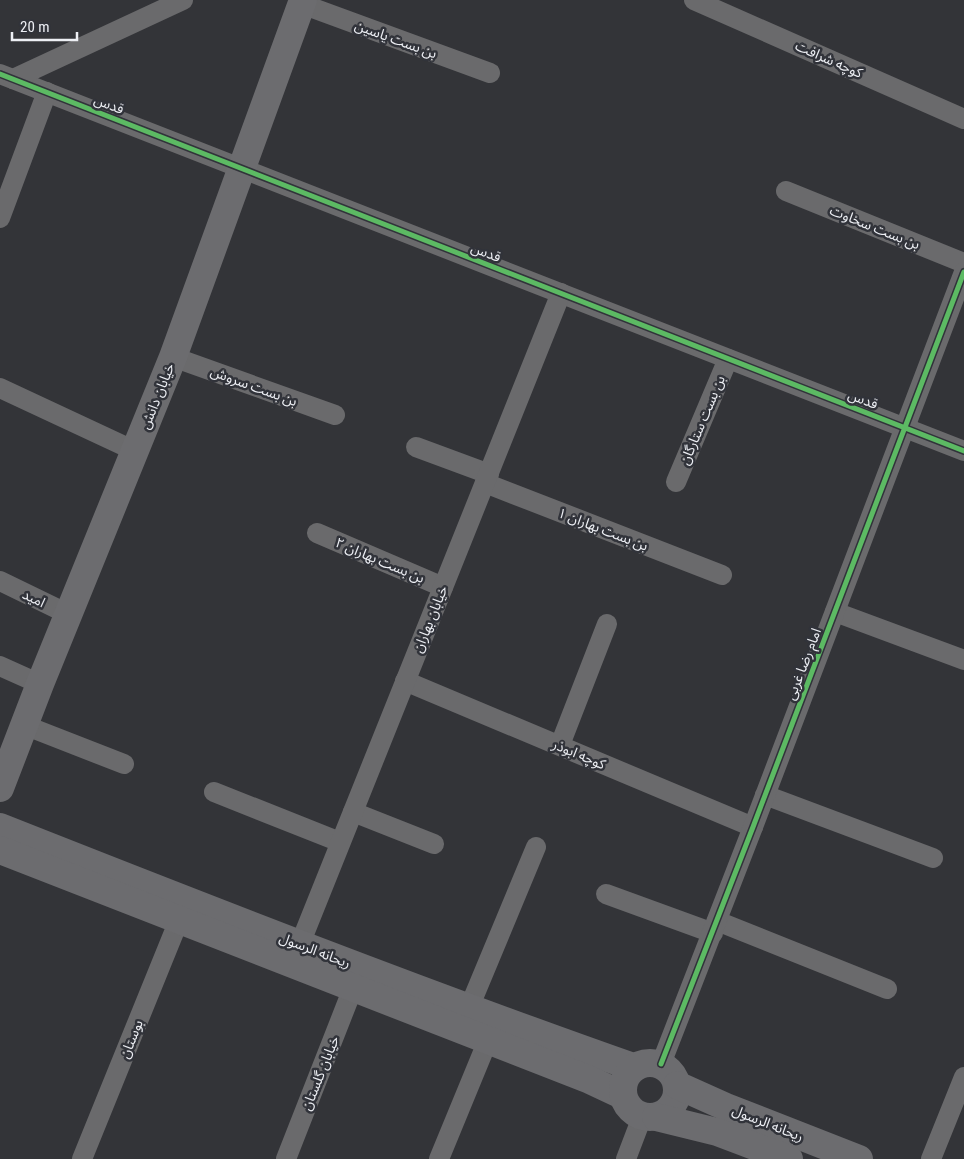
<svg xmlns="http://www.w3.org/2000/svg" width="964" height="1159" font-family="'Roboto Condensed','Noto Sans Arabic',sans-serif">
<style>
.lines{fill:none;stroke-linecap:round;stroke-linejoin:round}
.street{stroke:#6a6a6c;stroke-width:20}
.secondary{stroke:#6c6c6f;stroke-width:28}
.cycleway-casing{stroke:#31333a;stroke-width:8}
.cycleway{stroke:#5cba63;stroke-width:5}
.labels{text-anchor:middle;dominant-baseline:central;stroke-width:5;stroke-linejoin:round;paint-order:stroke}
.street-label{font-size:14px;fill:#edeff4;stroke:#31333a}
</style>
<rect width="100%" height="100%" fill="#333438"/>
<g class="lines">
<g class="street">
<polyline points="694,0 964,119"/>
<polyline points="302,4 490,73"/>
<polyline points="0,74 964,451"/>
<polyline points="13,79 183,0"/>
<polyline points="786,191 964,263"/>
<polyline points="0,218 47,92"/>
<polyline points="173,357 335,415"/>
<polyline points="0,388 135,451"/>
<polyline points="416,447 489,474"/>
<polyline points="676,482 728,359"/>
<polyline points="485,483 722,575"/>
<polyline points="317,533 443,587"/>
<polyline points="0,581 68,614"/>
<polyline points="835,612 964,660"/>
<polyline points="0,666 40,684"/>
<polyline points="405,681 753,827"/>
<polyline points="24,725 124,764"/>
<polyline points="560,745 607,624"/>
<polyline points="214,792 340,842"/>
<polyline points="765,795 933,858"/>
<polyline points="353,812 434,844"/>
<polyline points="606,894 713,933"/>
<polyline points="717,921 887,989"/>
<polyline points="300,944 561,293"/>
<polyline points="469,1008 536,847"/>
<polyline points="661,1064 753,827 964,272"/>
<polyline points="82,1159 179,920"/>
<polyline points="286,1159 353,988"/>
<polyline points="439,1159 488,1040"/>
<polyline points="626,1159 642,1117"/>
<polyline points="931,1159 964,1077"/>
</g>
<g class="secondary">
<polyline points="0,788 40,684 173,357 303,0"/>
<path d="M0,827C210,910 420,992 633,1067"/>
<polyline points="0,850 590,1080 622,1095"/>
<circle cx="650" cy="1090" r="27"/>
<polyline points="677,1085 726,1107 859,1159"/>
<polyline points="656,1117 717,1132 789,1159"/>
</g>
<defs>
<g id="cycleway">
<polyline points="0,74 964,451"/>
<polyline points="661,1064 753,827 964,272"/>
</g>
</defs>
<use href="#cycleway" class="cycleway-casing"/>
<use href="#cycleway" class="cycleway"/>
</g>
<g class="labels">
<g class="street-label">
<text transform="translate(396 39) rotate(20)">بن بست یاسین</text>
<text transform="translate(829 59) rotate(24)">کوچه شرافت</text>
<text transform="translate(109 104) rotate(21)">قدس</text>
<text transform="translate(875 227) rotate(22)">بن بست سخاوت</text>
<text transform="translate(486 252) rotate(21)">قدس</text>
<text transform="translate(254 386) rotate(20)">بن بست سروش</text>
<text transform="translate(157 396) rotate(-68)">خیابان دانش</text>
<text transform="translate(863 399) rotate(21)">قدس</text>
<text transform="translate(702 420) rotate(-67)">بن بست ستارگان</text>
<text transform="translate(603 529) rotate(21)">بن بست بهاران ۱</text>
<text transform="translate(380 560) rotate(23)">بن بست بهاران ۲</text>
<text transform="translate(34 598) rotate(26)">امید</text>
<text transform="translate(430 619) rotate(-68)">خیابان بهاران</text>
<text transform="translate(803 664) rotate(-69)">امام رضا غربی</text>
<text transform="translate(579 754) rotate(23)">کوچه ابوذر</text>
<text transform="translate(315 950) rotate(21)">ریحانه الرسول</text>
<text transform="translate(131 1039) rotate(-68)">بوستان</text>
<text transform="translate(320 1073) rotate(-68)">خیابان گلستان</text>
<text transform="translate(768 1123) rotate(22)">ریحانه الرسول</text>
</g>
</g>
<path d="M12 32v8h65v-8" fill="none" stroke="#edeff4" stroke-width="2.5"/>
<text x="20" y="32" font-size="15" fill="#edeff4" stroke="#31333a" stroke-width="4" paint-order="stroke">20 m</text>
</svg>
